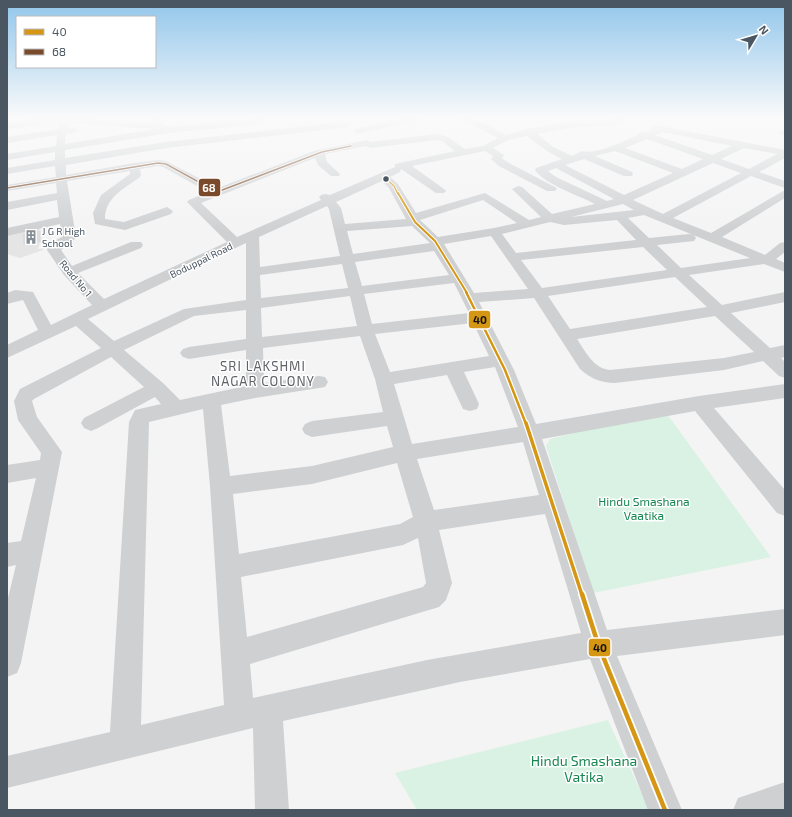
<svg xmlns="http://www.w3.org/2000/svg" width="792" height="817" font-family="'Exo 2',sans-serif">
<style>
.education{fill:#e6e5e6}
.green{fill:#d9f2e3}
.building{fill:#ddddde;stroke:#e5e6e7}
.lines{fill:none;stroke-linecap:round;stroke-linejoin:round}
.minor{fill:#ced0d2;fill-rule:evenodd}
.bus-1-far4-casing{stroke:#fff;stroke-width:3}
.bus-1-far3-casing{stroke:#fff;stroke-width:4}
.bus-1-far2-casing{stroke:#fff;stroke-width:5}
.bus-1-far1-casing{stroke:#fff;stroke-width:6}
.bus-1-casing{stroke:#fff;stroke-width:8}
.bus-2-casing{stroke:#fff;stroke-width:3}
.bus-1-far4{stroke:#d49613;stroke-width:1.5}
.bus-1-far3{stroke:#d49613;stroke-width:2}
.bus-1-far2{stroke:#d49613;stroke-width:2.5}
.bus-1-far1{stroke:#d49613;stroke-width:3.5}
.bus-1{stroke:#d49613;stroke-width:4.5}
.bus-2{stroke:#7a4b2a;stroke-width:1.5}
.bus-dot{fill:#4a5661;stroke:#fff;stroke-width:1.5}
.labels{text-anchor:middle;dominant-baseline:central;stroke-width:3;stroke-linejoin:round;paint-order:stroke}
.far-poi-label{font-size:10px;fill:#4a5661;stroke:#fff;text-anchor:start}
.far-street-label{font-size:10px;fill:#4a5661;stroke:#fff}
.park-label{font-size:12px;fill:#17864f;stroke:#fff}
.neighbourhood-label{font-size:13px;letter-spacing:1px;fill:#5f6368;stroke:#fff}
.near-park-label{font-size:14px;fill:#17864f;stroke:#fff}
.line-badge{stroke:#fff;stroke-width:1.5}
.badge-label{font-size:11px;text-anchor:middle;font-weight:bold;fill:#fff}
.pale-badge-label{font-size:11px;text-anchor:middle;font-weight:bold;fill:#111}
</style>
<rect width="100%" height="100%" fill="#f4f4f4"/>
<polygon class="education" points="39,225 42,242 40,243 38,249 45,248 43,250 20,258 7,254 7,231"/>
<g class="green">
<polygon points="667,414 771,557 593,593 546,446 550,439 626,420"/>
<polygon points="608,720 649,810 417,810 395,773"/>
</g>
<polygon class="building" points="40,230 41,242 23,246 22,234"/>
<g class="lines">
<g class="minor">
<path d="M20,117H73L153,124L151,117H159L163,125L169,127L262,118L266,121L262,124L169,133L65,150V158L166,142L349,121L353,124L349,127L166,148L66,165V175L134,163L158,160L166,161L218,188L314,151L367,140L371,142L436,134L448,137L465,149L483,146L498,138L456,117C475,117 490,126 506,135L527,129L574,121L610,120L620,117H628L625,122L610,126L574,127L537,134L553,147L572,156L582,151C597,155 624,141 638,135L639,132H646L652,130L650,128L655,125L785,150V158L759,172L785,181V188L751,176L673,218L711,233L785,190V198L722,237L765,255L780,243L785,242V252L776,259L785,263V272L764,264L689,275L722,305L785,292V302L731,313L770,348L785,345V357L781,358L785,362V378L779,376L763,361L724,370L615,383C601,383 590,378 580,369L534,298L479,302L514,370L536,424L699,396L785,384V398L714,408L785,490V516L777,513L695,411L542,439L607,630L785,609V635L617,656L682,810H648L590,659L460,682L283,721L289,810H255L253,728L7,788V756L110,732L129,422L135,410L161,404L155,397L98,428L91,431L84,428L81,423L84,418L144,387L111,357L34,399L32,401L37,417L62,452L21,663L17,673L7,677V602L16,565L7,567V543L21,541L36,478L7,483V465L40,460L41,453L18,420L14,401L20,389L101,348L76,326L7,358V345L38,330L23,300L7,304V293L15,290L33,292L51,325L92,305L64,275L47,250L49,244L62,237L60,224L7,236V228L59,217L57,200L7,210V202L57,193L56,183L7,191V185L56,177L55,166L7,174V168L55,160V152L7,160V154L56,146L57,135L7,143V137L58,129L60,122L43,121L42,124L39,125L7,129V123L32,120L21,119ZM69,123L155,129L65,144L66,134L76,132L78,130L73,127L67,128ZM663,132L732,146L712,155L655,135ZM527,136L547,151L562,159L536,168L535,170C546,185 578,195 595,204L552,214L522,187L518,186L512,189L514,191L541,217L529,220L485,193L416,213L398,184L390,177L400,172L401,169L436,193H444L446,191L444,189L412,166L485,151L493,156L491,159L499,166L547,191H555L557,189L555,187L507,162L502,158L504,155L493,148L508,140ZM647,139L703,159L682,169L625,148ZM436,140L442,141L455,151L395,164V167L330,195L325,194L321,195L319,197L321,200L237,237L201,203L315,158L318,165L331,176H339L340,174L327,162L325,154L366,146L370,148ZM744,148L777,154L749,169L721,159ZM615,151L673,173L624,195L565,165L584,159L624,176H632L633,174L632,172L595,156ZM713,163L741,173L663,214L633,200ZM158,166L163,167L208,192L189,200L187,202L227,242L104,299L78,273L141,248L143,245L141,242H131L72,266L61,250L76,238L67,181L130,171V174L101,195L93,213L95,224L125,230L171,214L173,211L167,207L124,222L105,219C105,197 124,189 140,177L141,175L140,169ZM556,168L614,199L607,201L556,177L548,171ZM382,181L389,188L406,219L345,224L341,208L336,202ZM483,200L517,223L494,228L438,237L420,220ZM623,204L634,210L571,217ZM327,206L329,209L340,256L260,267L259,237ZM644,215L750,258L681,268L657,245L694,241L696,238L694,235L689,234L649,238L628,218ZM617,220L636,240L516,253L502,234L550,222L564,225ZM412,226L430,243L353,254L347,231ZM491,236L528,289L474,293L444,244ZM246,243V300L184,309L114,341L88,319ZM643,247L667,270L542,288L521,260ZM434,251L449,275L362,286L355,262ZM342,264L348,288L261,298L260,275ZM675,277L707,307L570,329L548,296ZM454,283L469,313L372,324L364,294ZM350,296L357,326L262,337L261,308ZM246,310V339L189,347L183,349L180,353L183,357L189,359L246,350V386L180,400L163,383L124,350L194,316ZM715,316L754,352L724,358L610,370C594,369 585,351 577,339ZM473,323L489,356L390,372L375,334ZM360,336L375,379L383,412L312,421L305,424L302,429L305,434L312,437L387,426L393,447L312,466L230,476L221,405L255,398L319,388L325,387L328,382L325,377L319,376L264,383L263,348ZM495,367L518,427L412,444L394,384L447,375L463,409L470,411L477,409L479,404L464,372ZM203,409L210,486L224,705L141,725L149,422ZM523,442L539,495L434,510L417,459ZM397,463L413,517L400,524L239,554L233,494L312,484ZM545,514L581,633L427,660L253,698L250,664L439,607L446,600L452,583L439,530ZM418,538L426,583L423,587L247,637L241,577L403,545Z"/>
<polygon points="408,117 423,117 422,119 358,134 353,131 355,129"/>
<polygon points="783,130 785,130 785,136 778,133"/>
<polygon points="785,782 785,810 733,810 738,798"/>
</g>
<defs>
<polyline id="bus-1-far4" points="383,176 394,186 398,194"/>
<polyline id="bus-1-far3" points="398,193 415,222 435,241 467,293"/>
<polyline id="bus-1-far2" points="466,292 505,370 526,424"/>
<polyline id="bus-1-far1" points="526,423 582,595"/>
<polyline id="bus-1" points="582,594 598,644 665,810"/>
<polyline id="bus-2" points="7,188 158,163 166,164 217,192 322,152 351,146"/>
</defs>
<use href="#bus-1-far4" class="bus-1-far4-casing"/>
<use href="#bus-1-far3" class="bus-1-far3-casing"/>
<use href="#bus-1-far2" class="bus-1-far2-casing"/>
<use href="#bus-1-far1" class="bus-1-far1-casing"/>
<use href="#bus-1" class="bus-1-casing"/>
<use href="#bus-2" class="bus-2-casing"/>
<use href="#bus-1-far4" class="bus-1-far4"/>
<use href="#bus-1-far3" class="bus-1-far3"/>
<use href="#bus-1-far2" class="bus-1-far2"/>
<use href="#bus-1-far1" class="bus-1-far1"/>
<use href="#bus-1" class="bus-1"/>
<use href="#bus-2" class="bus-2"/>
</g>
<linearGradient id="sky" x2="0" y2="1"><stop stop-color="#91c6eb"/><stop offset="0.51" stop-color="#fafafa"/><stop offset="1" stop-color="#fafafa" stop-opacity="0"/></linearGradient>
<rect width="792" height="231" fill="url(#sky)"/>
<defs>
<symbol id="building-bare" viewBox="-9 -9 18 18"><path d="M-4-6H4V6H1V3H-1V6H-4ZM-2.5-4.3h1.7v1.8h-1.7ZM.8-4.3h1.7v1.8H.8ZM-2.5-1h1.7V.8h-1.7ZM.8-1h1.7V.8H.8Z" fill="#868d94" stroke="#fff" stroke-width="2.5" paint-order="stroke"/></symbol>
</defs>
<g fill-rule="evenodd">
<use href="#building-bare" x="21" y="227" width="20" height="20"/>
</g>
<circle class="bus-dot" cx="386" cy="179" r="3.5"/>
<g class="labels">
<g class="far-poi-label">
<text x="42" y="231">J G R High<tspan x="42" dy="12">School</tspan></text>
</g>
<g class="far-street-label">
<text transform="translate(201 260) rotate(-26)">Boduppal Road</text>
<text transform="translate(76 278) rotate(50)">Road No 1</text>
</g>
<g class="park-label">
<text x="644" y="501">Hindu Smashana<tspan x="644" dy="14">Vaatika</tspan></text>
</g>
<g class="neighbourhood-label">
<text x="263" y="366">SRI LAKSHMI<tspan x="263" dy="15">NAGAR COLONY</tspan></text>
</g>
<g class="near-park-label">
<text x="584" y="760">Hindu Smashana<tspan x="584" dy="16">Vatika</tspan></text>
</g>
</g>
<g class="line-badge">
<rect x="198" y="178" width="23" height="19" rx="4" fill="#7a4b2a"/>
<rect x="468" y="310" width="23" height="19" rx="4" fill="#d49613"/>
<rect x="588" y="638" width="23" height="19" rx="4" fill="#d49613"/>
</g>
<g class="badge-label">
<text x="209" y="192">68</text>
</g>
<g class="pale-badge-label">
<text x="480" y="324">40</text>
<text x="600" y="652">40</text>
</g>
<rect width="792" height="817" fill="none" stroke="#4a5661" stroke-width="16"/>
<rect x="16" y="16" width="140" height="52" fill="#ffffff" stroke="#b7bbc0"/>
<rect x="24" y="29" width="20" height="6" fill="#d49613" stroke="#b7bbc0"/>
<text x="52" y="36" font-size="12" fill="#4a5661">40</text>
<rect x="24" y="49" width="20" height="6" fill="#7a4b2a" stroke="#b7bbc0"/>
<text x="52" y="56" font-size="12" fill="#4a5661">68</text>
<g transform="translate(756 36) rotate(52)" stroke="#ffffff" stroke-width="3" paint-order="stroke">
<path d="M0-3L7 15L0 10L-7 15Z" fill="#4a5661"/>
<text y="-6" font-size="11" font-weight="bold" text-anchor="middle" fill="#4a5661">N</text>
</g>
</svg>
